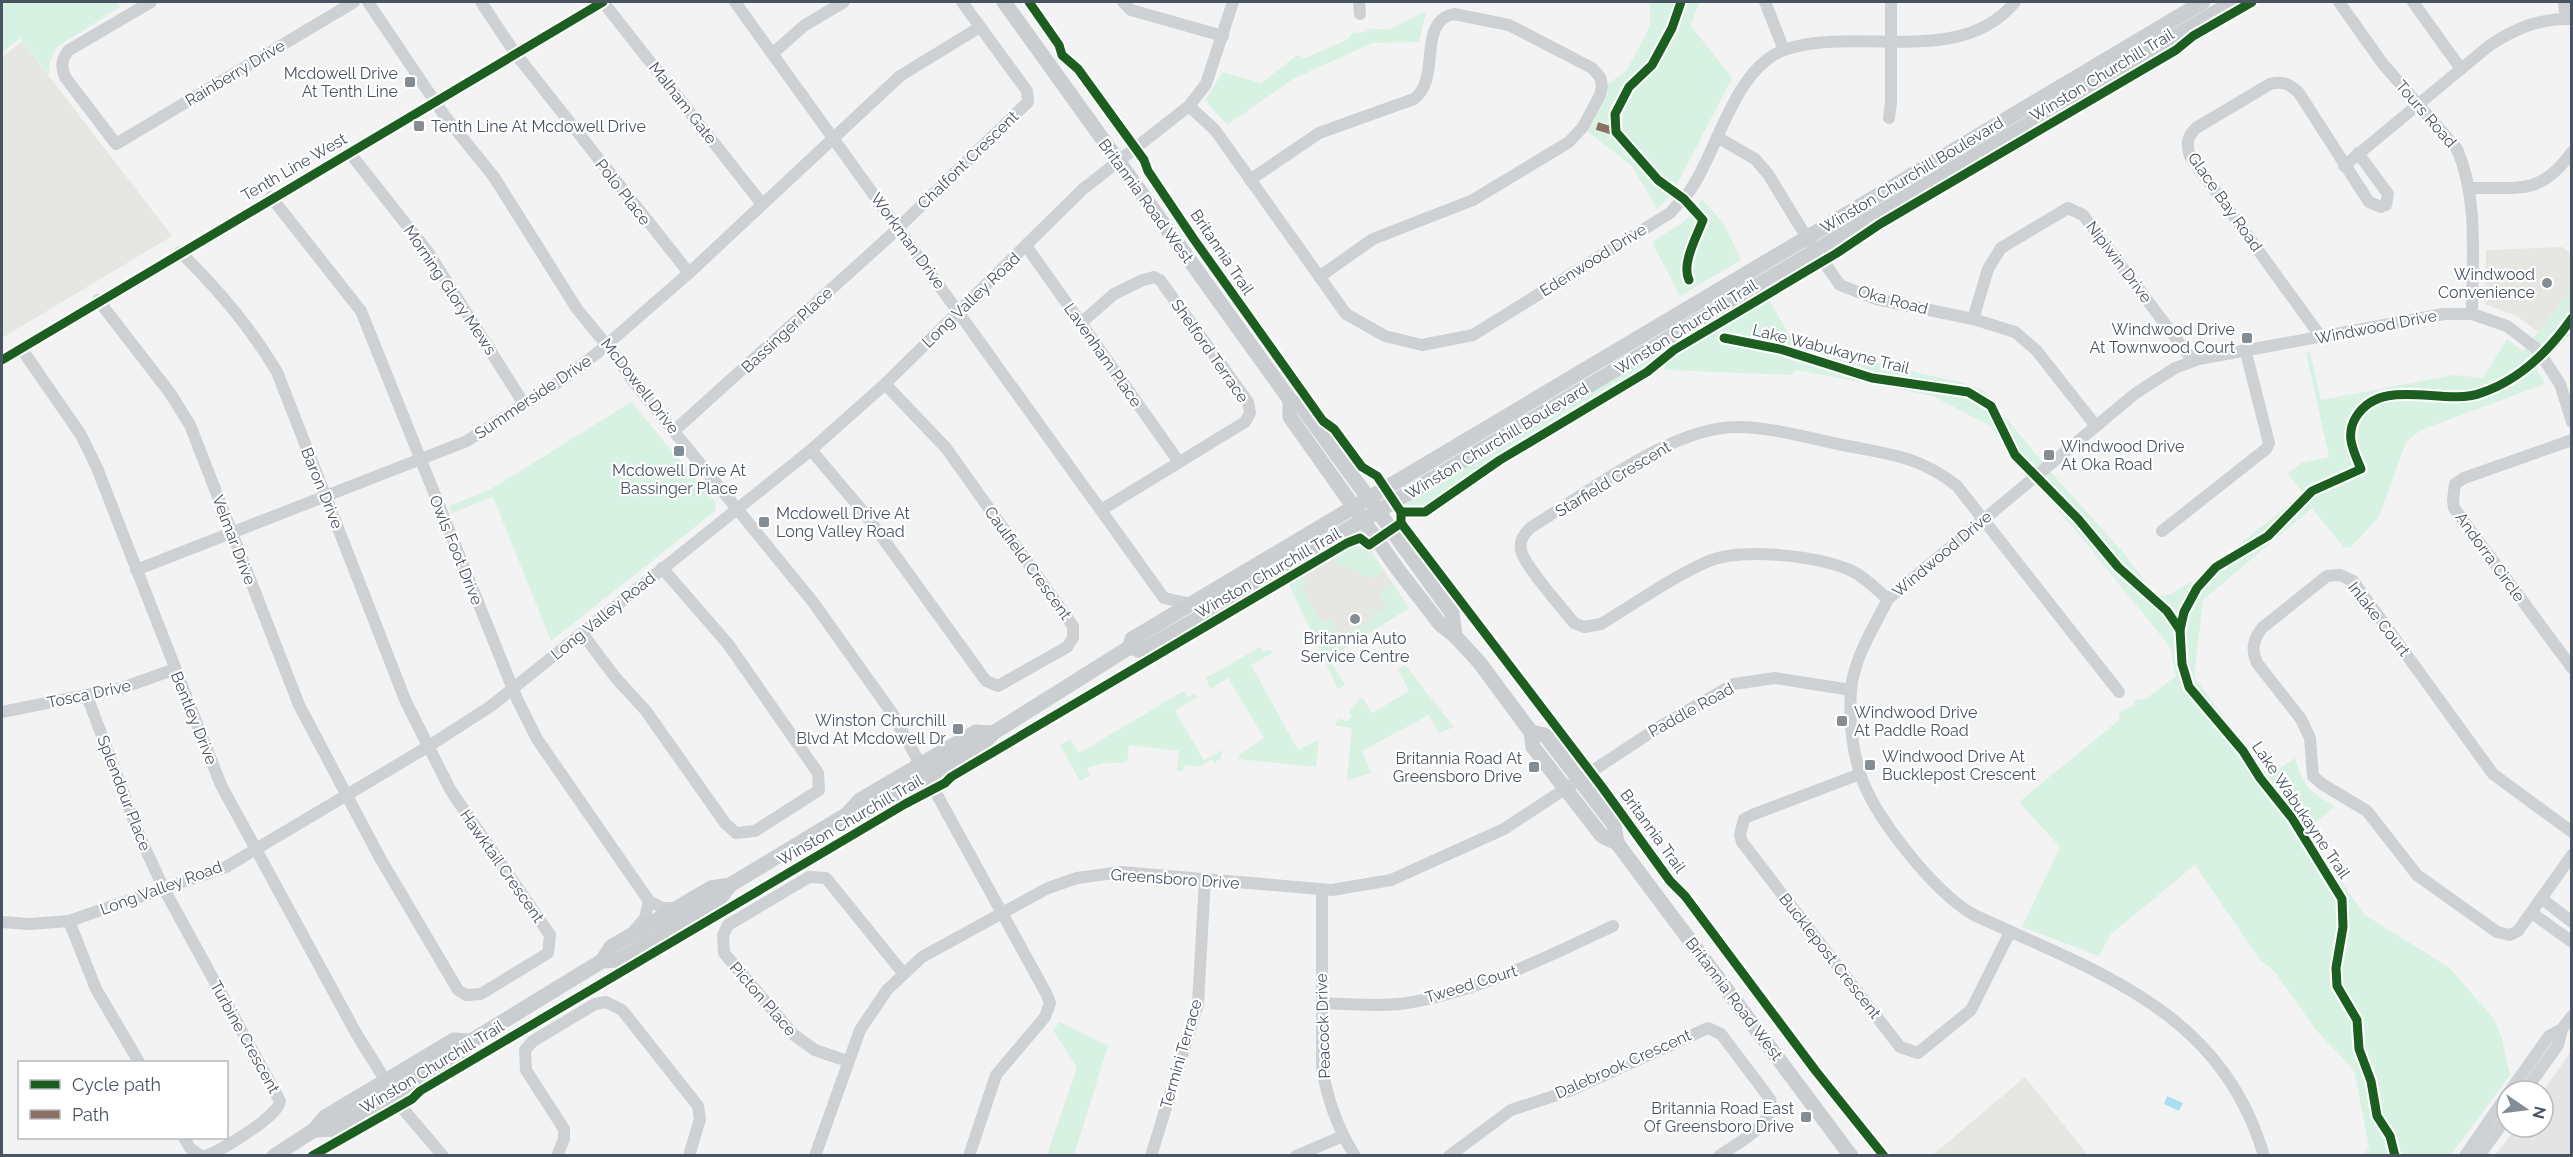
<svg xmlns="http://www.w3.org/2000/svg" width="2573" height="1157" font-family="Raleway,sans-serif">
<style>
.commercial{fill:#e6e6e2}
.education{fill:#e5e4e5}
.green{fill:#d7f2e3}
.water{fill:#aadff2}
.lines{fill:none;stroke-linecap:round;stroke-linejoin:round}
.minor{stroke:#ced1d4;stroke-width:12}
.major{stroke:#caced1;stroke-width:15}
.quiet{stroke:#8d6e63;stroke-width:8;stroke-dasharray:15 8;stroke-linecap:butt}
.cycleway-casing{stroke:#fff;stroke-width:13}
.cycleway{stroke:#1b5e20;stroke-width:9}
.poi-dot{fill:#848c94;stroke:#fff;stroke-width:2}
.labels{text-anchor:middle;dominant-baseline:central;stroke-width:4.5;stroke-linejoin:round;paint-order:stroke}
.street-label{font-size:16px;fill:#495461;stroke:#fff}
.poi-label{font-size:16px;fill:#495461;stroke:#fff;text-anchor:end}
</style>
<rect width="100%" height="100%" fill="#f3f3f3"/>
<g class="commercial">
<polygon points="22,41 172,236 2,338 2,57"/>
<polygon points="2562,247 2571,254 2571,290 2538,332 2517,316 2485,304 2486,250"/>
<polygon points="1359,540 1365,542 1409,608 1329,658 1288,582"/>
<polygon points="2025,1077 2088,1155 1932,1155 1947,1143"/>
</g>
<polygon class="education" points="2571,1051 2571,1155 2495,1155 2517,1127 2543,1127 2543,1091"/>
<g class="green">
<polygon points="2,2 117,2 120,7 57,47 50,61 49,75 20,38 2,53"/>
<polygon points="1650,2 1699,2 1691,26 1732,78 1672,194 1657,209 1632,166 1588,132 1607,95 1608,84 1627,70 1650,26"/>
<polygon points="1426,11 1419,42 1372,43 1293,79 1227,125 1205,100 1223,72 1261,83 1297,55 1305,58 1347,40 1352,33 1365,32 1371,28 1388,30"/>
<polygon points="1702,199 1724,224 1741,260 1680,296 1652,242 1685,221"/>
<polygon points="1764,290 1766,292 1672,349 1645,371 1597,397 1568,419 1500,458 1425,510 1408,511 1404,508 1408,502"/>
<path d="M2571,290V335L2536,368L2545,384L2421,430L2406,442L2379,517L2351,547L2344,548L2312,508L2203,600L2194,677L2268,776L2295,758C2304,787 2309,792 2335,806L2306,831L2365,915L2450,968L2494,1019L2502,1038L2510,1075L2451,1155H2364L2369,1147L2354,1070L2316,1030L2275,972L2260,960L2195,865L2111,934L2099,956L2022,927L2060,847L2019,802L2119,720V713L2133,705L2136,699L2144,700L2176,676L2170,647L2073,527L2021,467L1990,426L1933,396L1797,370L1791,375L1665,370L1664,361L1680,349L1768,298L1790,336L1825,352L1964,383L1984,391L2049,470L2122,551L2157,597L2171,594L2202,575L2303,493L2288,474L2301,463L2329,457L2306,353L2310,352L2321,400L2454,375L2483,378L2507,339L2523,351Z"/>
<polygon points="631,402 716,503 715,511 551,641 493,497 452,513 449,506 491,489"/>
<path d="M1359,540L1365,542L1384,570L1376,578L1357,574V570C1346,568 1335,568 1335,554Z"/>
<polygon points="1302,574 1307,584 1301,588 1322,623 1331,618 1340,638 1374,618 1373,608 1376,614 1386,608 1379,593 1392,583 1409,608 1329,658 1345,685 1338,689 1288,582"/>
<polygon points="1260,647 1263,652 1270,649 1272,653 1251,665 1298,750 1319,740 1316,767 1238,759 1240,754 1264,738 1228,678 1210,689 1206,678"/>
<polygon points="1405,665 1454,727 1439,733 1429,715 1362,751 1371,773 1349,780 1347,778 1352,728 1336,726 1335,723 1341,718 1346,722 1352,717 1349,712 1362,697 1372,713 1409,691 1398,669"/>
<polygon points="1184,691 1188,697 1195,693 1197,697 1175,711 1204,760 1223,750 1220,760 1216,760 1215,764 1212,759 1200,767 1185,765 1184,770 1177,771 1179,751 1129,745 1127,762 1101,764 1087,768 1090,775 1080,781 1060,745 1070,739 1079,753"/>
<polygon points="1060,1022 1108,1046 1074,1155 1047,1155 1077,1067 1053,1030"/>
</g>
<polygon class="water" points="2167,1096 2183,1103 2179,1111 2164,1104"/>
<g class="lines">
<g class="minor">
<path d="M151,2L69,50C61,59 61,66 65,77L116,144L354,2"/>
<polyline points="368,2 444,115 494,177 577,309 618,359 632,380 813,602 892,713 1046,993 1050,1003 1045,1017 996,1075 969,1156"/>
<polyline points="481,2 515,53 689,273"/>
<polyline points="603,2 762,204"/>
<polyline points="735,2 1164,598 1191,604"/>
<polyline points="1123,2 1131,10 1223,36"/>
<polyline points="1359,2 1360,14"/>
<polyline points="1765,2 1784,50"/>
<path d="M2339,2L2383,64L2457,149C2479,200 2472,259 2472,314"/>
<polyline points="2413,2 2461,69"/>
<polyline points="2564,2 2566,19"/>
<polyline points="773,53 805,25 844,2"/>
<path d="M1189,106L1215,130L1346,314L1385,336L1422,345L1473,335L1670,213C1677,205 1685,198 1691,189C1718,150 1735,65 1787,49C1860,26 1961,68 2015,2"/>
<polyline points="1889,118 1891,102 1891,2"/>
<polyline points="1717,137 1755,159 1768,174 1807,238 1840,285 1876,299 1973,319 2015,332 2036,350 2096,426"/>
<polyline points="349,152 428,252 524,404"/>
<path d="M2344,166L2490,45C2516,28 2540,18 2572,19"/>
<path d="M1250,180L1319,133L1414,99C1442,78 1416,22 1454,14L1509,25L1592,68L1600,77L1602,86L1600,95L1583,127L1569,142L1473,200L1373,239L1319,277"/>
<path d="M2470,188C2520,187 2540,196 2572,152"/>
<polyline points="271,197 361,311 517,699 537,739 649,901 663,908 677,908"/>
<polyline points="1027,247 1179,462"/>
<path d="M98,300L170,393L190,425L299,705L380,858L458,990L466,995L481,994L548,953L550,935L451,791L406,702L277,372C251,328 216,287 180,252"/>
<polyline points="1973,319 1988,269 2001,248 2068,208 2083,215 2193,361"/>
<polyline points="1081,323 1114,294 1143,280 1154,277 1160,280 1248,402 1250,413 1245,422 1101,510"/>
<path d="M2321,337L2190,156C2186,144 2187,137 2196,128L2270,84C2283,81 2289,83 2299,93L2369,202L2381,207L2386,205L2388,194L2358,153"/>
<polyline points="21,348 81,435 97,468 221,785 356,1033 403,1109 443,1156"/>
<polyline points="2,360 603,2"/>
<polyline points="674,431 891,235 1028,102 1027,91 962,2"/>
<polyline points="2572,440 2464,478 2455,484 2453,500 2454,508 2572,668"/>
<polyline points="811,450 866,515 986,681 998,686 1067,647 1073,638 1073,626 946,448 885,384"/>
<polyline points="2162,531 2266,449 2269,443 2245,349"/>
<polyline points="136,570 467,441 559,382 596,354 689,273 900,76 980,27"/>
<path d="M1888,599C1877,590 1865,577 1852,571C1819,556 1742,547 1709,561C1672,577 1636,603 1601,624L1584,627L1574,623C1563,609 1523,564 1521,550C1519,539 1525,532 1533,526C1589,492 1674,425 1740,427C1774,428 1809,438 1843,445C1889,454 1919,456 1957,486L2119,692"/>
<polyline points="582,633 615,677 646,711 725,823 736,833 755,831 819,790 818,773 728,644 662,568"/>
<path d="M87,696L140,837L164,889L280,1101C279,1116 221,1151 205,1156"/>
<polyline points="2,712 122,688 175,669"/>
<polyline points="1860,774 1752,815 1744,819 1740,835 1742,842 1900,1047 1918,1053 1971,1010 2010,932"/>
<path d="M2572,832L2493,774L2353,581L2340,575L2327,576L2262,628C2253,640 2251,649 2257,663L2301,719L2310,738L2313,776L2322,784L2367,811L2417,875L2497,932L2510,935L2518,931L2572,855"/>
<path d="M1322,890V1067C1327,1098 1338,1129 1355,1156"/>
<polyline points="2541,898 2572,922"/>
<polyline points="2532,913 2572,942"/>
<polyline points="69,921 96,989 139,1062"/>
<polyline points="2,922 30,924 69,921 226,867 429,746 491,706 811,450 885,384 1083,189 1189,106 1206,84 1233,2"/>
<polyline points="634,931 645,918 649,901"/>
<path d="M1321,1003C1349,1004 1379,1007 1407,1003C1480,991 1547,957 1613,926"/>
<polyline points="847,1061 815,1050 794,1035 724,953 723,935 728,925 809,877 826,878 903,973"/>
<polyline points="2510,1091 2549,1036 2562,1029"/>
<polyline points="2525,1091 2558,1045 2562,1029 2572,1016"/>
<polyline points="184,1138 190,1148 201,1156"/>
<polyline points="557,1156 564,1139 564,1129 526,1070 525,1050 533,1041 595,1004 606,1002 622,1010 698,1106 700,1119 689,1156"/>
<polyline points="815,1156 860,1030 887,990 922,957 1048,888 1077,878 1121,872 1332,890 1391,880 1504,829 1659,727 1734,684 1775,678 1851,690"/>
<polyline points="1151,1156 1198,1004 1205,879"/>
<polyline points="1296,1156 1343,1136"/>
<path d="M1449,1156L1511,1110L1569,1091L1708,1028L1721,1034L1770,1099C1776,1125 1737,1143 1719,1156"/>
<path d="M2264,1156C2221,1009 2096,972 1972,914C1933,890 1873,816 1860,773C1852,748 1849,718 1851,691C1853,659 1874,627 1888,599L2136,393L2175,368L2199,359L2444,314H2472L2507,326L2538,350L2560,384L2572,422"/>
<polyline points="2465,1156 2507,1095"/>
<polyline points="2479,1156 2507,1117"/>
</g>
<g class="major">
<polyline points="1004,2 1290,400 1302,407 1452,613 1455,636"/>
<polyline points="1290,400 1290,417 1399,571 1440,624 1455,636 1479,662 1531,732 1533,747 1602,836 1617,843 1851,1156"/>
<polyline points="1130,647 1141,651 1202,616 2233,2"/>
<polyline points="1531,732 1545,735 1614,825 1617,843"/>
<polyline points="846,815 869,812 983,744 993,733 1130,647 1132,639 2203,2"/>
<polyline points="602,961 619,960 718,901 730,885"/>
<polyline points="314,1130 334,1129 458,1056 471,1041 602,961 611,947 711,888 730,885 846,815 860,800 976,732 993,733"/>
<polyline points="274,1156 314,1130 325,1117 454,1040 471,1041"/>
</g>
<polyline class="quiet" points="1597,126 1616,132"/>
<defs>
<g id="cycleway">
<polyline points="1029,2 1059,45 1062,55 1078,69 1144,160 1148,171 1193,238 1323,421 1334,429 1362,467 1377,476 1401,512"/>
<path d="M1681,2L1672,28L1652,65L1629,87L1615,114L1616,132L1658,180L1684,199L1703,220C1697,236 1681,264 1689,280"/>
<polyline points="1724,338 1780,349 1872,378 1968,392 1991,406 2015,455 2078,519 2118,567 2167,611 2180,630"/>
<polyline points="2,360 603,2"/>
<polyline points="1401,512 1425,512 1500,460 1647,372 1674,350 1837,253 1880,224 2176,50 2193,36 2252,2"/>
<polyline points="1401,523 1602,787 1670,881 1685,896 1815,1070 1884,1156"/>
<polyline points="312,1156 412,1099 420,1091 905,804 945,783 951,777 1347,543 1360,538 1369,545 1401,523 1401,512"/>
<path d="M2395,1156L2390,1136L2377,1116L2371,1081L2359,1049L2357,1020L2337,986L2336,968L2343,927L2342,899L2292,818L2260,778L2243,751L2189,687L2182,664L2180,630L2184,612L2197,588L2216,567L2268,536L2312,491L2361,469C2353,450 2345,435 2356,417C2382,375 2443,407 2481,393C2520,380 2549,351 2572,318"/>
</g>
</defs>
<use href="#cycleway" class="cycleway-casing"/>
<use href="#cycleway" class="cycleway"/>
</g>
<g class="poi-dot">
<rect x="404" y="76" width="12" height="12" rx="3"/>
<rect x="413" y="120" width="12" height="12" rx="3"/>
<circle cx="2547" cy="283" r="6"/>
<rect x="2241" y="332" width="12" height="12" rx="3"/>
<rect x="673" y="445" width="12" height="12" rx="3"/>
<rect x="2043" y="449" width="12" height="12" rx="3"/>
<rect x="758" y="516" width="12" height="12" rx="3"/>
<circle cx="1355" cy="619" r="6"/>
<rect x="1836" y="715" width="12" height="12" rx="3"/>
<rect x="952" y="723" width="12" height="12" rx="3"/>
<rect x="1864" y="759" width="12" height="12" rx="3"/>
<rect x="1528" y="761" width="12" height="12" rx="3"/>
<rect x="1800" y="1111" width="12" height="12" rx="3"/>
</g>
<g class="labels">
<g class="street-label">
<text transform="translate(235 73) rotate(-31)">Rainberry Drive</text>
<text transform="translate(2102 75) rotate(-31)">Winston Churchill Trail</text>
<text transform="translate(683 103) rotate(52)">Malham Gate</text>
<text transform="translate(2426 114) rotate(49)">Tours Road</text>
<text transform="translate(968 160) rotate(-44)">Chalfont Crescent</text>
<text transform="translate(294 167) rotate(-30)">Tenth Line West</text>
<text transform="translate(1912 175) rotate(-31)">Winston Churchill Boulevard</text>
<text transform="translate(623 192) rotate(52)">Polo Place</text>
<text transform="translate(1146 201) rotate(54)">Britannia Road West</text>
<text transform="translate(2225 202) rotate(55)">Glace Bay Road</text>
<text transform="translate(908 241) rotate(54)">Workman Drive</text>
<text transform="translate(1222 252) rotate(56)">Britannia Trail</text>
<text transform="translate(1593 260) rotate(-32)">Edenwood Drive</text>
<text transform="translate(2119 262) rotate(53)">Nipiwin Drive</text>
<text transform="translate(450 290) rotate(56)">Morning Glory Mews</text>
<text transform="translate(971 300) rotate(-44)">Long Valley Road</text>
<text transform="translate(1893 300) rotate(15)">Oka Road</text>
<text transform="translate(1686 327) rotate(-32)">Winston Churchill Trail</text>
<text transform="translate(2376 327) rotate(-11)">Windwood Drive</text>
<text transform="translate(787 330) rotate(-43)">Bassinger Place</text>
<text transform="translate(1831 349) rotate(14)">Lake Wabukayne Trail</text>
<text transform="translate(1210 351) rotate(55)">Shelford Terrace</text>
<text transform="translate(1103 355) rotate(55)">Lavenham Place</text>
<text transform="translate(640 386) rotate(52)">McDowell Drive</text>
<text transform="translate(533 397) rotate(-34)">Summerside Drive</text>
<text transform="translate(1497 441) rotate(-31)">Winston Churchill Boulevard</text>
<text transform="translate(1613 479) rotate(-31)">Starfield Crescent</text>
<text transform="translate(322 488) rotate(68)">Baron Drive</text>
<text transform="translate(234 540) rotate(69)">Velmar Drive</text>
<text transform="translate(456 550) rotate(68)">Owls Foot Drive</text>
<text transform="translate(1942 554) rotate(-40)">Windwood Drive</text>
<text transform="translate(2490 557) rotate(54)">Andorra Circle</text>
<text transform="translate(1028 563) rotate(54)">Caulfield Crescent</text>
<text transform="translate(1268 573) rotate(-30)">Winston Churchill Trail</text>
<text transform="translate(603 616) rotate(-39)">Long Valley Road</text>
<text transform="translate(2379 619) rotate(52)">Inlake Court</text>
<text transform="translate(89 694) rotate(-12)">Tosca Drive</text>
<text transform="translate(1691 710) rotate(-29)">Paddle Road</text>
<text transform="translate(194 718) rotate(68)">Bentley Drive</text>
<text transform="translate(124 793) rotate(69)">Splendour Place</text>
<text transform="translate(2301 810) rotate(56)">Lake Wabukayne Trail</text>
<text transform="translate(850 820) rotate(-30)">Winston Churchill Trail</text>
<text transform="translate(1653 831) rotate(54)">Britannia Trail</text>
<text transform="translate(502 866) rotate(55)">Hawktail Crescent</text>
<text transform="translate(1175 879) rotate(4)">Greensboro Drive</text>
<text transform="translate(161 888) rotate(-20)">Long Valley Road</text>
<text transform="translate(1830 956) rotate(52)">Bucklepost Crescent</text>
<text transform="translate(1471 984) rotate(-17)">Tweed Court</text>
<text transform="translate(763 999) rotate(49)">Picton Place</text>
<text transform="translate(1734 999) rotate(53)">Britannia Road West</text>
<text transform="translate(1323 1026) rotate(-92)">Peacock Drive</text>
<text transform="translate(245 1037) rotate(61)">Turbine Crescent</text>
<text transform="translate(1181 1054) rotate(-74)">Termini Terrace</text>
<text transform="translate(1623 1064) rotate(-24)">Dalebrook Crescent</text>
<text transform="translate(432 1067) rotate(-31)">Winston Churchill Trail</text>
</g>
<g class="poi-label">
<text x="398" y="73">Mcdowell Drive<tspan x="398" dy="18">At Tenth Line</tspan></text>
<text x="431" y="126" text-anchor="start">Tenth Line At Mcdowell Drive</text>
<text x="2535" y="274">Windwood<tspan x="2535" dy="18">Convenience</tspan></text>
<text x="2235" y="329">Windwood Drive<tspan x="2235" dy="18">At Townwood Court</tspan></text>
<text x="2061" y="446" text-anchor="start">Windwood Drive<tspan x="2061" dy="18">At Oka Road</tspan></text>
<text x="679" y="470" text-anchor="middle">Mcdowell Drive At<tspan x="679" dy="18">Bassinger Place</tspan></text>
<text x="776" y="513" text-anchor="start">Mcdowell Drive At<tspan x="776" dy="18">Long Valley Road</tspan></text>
<text x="1355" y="638" text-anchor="middle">Britannia Auto<tspan x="1355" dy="18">Service Centre</tspan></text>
<text x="1854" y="712" text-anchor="start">Windwood Drive<tspan x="1854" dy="18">At Paddle Road</tspan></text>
<text x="946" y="720">Winston Churchill<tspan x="946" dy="18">Blvd At Mcdowell Dr</tspan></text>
<text x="1882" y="756" text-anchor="start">Windwood Drive At<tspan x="1882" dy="18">Bucklepost Crescent</tspan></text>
<text x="1522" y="758">Britannia Road At<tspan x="1522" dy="18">Greensboro Drive</tspan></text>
<text x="1794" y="1108">Britannia Road East<tspan x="1794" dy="18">Of Greensboro Drive</tspan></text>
</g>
</g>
<rect width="2573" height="1157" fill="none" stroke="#495461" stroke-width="6"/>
<rect x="18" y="1061" width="210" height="78" fill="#ffffff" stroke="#b6bbc0" stroke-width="1.5"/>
<rect x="30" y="1080" width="30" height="9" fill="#1b5e20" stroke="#b6bbc0" stroke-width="1.5"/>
<text x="72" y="1091" font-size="18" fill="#495461">Cycle path</text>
<rect x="30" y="1110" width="30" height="9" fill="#8d6e63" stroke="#b6bbc0" stroke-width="1.5"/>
<text x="72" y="1121" font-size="18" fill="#495461">Path</text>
<g transform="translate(2525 1109) rotate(104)"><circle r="28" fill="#ffffff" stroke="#b6bbc0" stroke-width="1.5"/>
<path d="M0-4.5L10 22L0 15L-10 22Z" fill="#848c94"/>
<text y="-9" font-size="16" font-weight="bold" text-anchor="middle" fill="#495461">N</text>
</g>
</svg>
